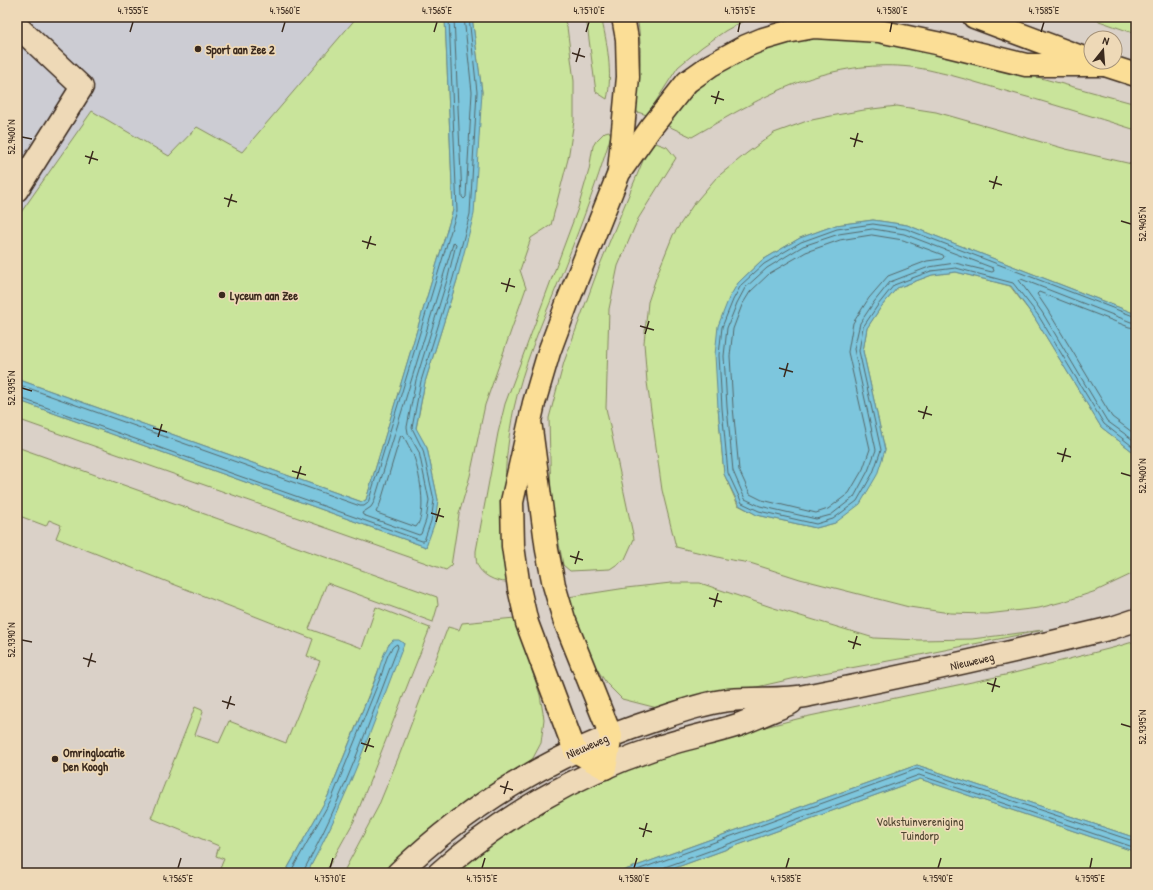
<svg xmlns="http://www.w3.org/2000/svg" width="1153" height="890" font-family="'Patrick Hand',sans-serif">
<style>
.built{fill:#ccccd3}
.green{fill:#c9e49b;stroke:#82875c}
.water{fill:#7dc6dd;stroke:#638891}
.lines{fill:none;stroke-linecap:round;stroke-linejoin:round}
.shore{stroke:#55686a;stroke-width:1}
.minor-casing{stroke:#3b2a1e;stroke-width:25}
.major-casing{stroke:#3b2a1e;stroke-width:25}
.minor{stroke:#eed9b7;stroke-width:22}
.major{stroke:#fbde96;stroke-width:22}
.ticks{fill:none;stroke:#3b2a1e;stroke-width:1.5}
.poi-dot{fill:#3b2a1e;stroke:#eed9b7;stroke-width:1.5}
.labels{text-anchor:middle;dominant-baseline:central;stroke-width:3.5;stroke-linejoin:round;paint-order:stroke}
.poi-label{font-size:12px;font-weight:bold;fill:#3b2a1e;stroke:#eed9b7;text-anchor:start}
.street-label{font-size:12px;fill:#3b2a1e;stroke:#eed9b7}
.park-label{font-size:12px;fill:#504631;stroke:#eed9b7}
.neatline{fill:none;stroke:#3b2a1e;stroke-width:1.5}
.ticks-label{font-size:10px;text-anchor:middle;fill:#3b2a1e}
</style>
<rect width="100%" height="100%" fill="#dad1c8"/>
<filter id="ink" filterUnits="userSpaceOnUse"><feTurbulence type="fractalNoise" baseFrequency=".025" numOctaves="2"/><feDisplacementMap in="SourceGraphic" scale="8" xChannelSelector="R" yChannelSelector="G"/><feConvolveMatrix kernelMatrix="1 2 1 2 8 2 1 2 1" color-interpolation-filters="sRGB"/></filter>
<g filter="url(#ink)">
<polygon class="built" points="17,17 445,17 17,379"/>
<g class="green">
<polygon points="357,17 445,17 453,210 366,500 362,502 17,379 17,218 92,111 169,156 197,127 242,152"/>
<polygon points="472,17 563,17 567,27 574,81 574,121 568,159 551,225 531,238 520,270 526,288 485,405 470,476 459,514 451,566 446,570 17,419 17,400 426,547 438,500 427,448 416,429 425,382 457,280 482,92"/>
<path d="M586,17H601C607,41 613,75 607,99L596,92Z"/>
<path d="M637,17H756L743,21L725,31L702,47L678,67L647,115L634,111C640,80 643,48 637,17Z"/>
<polygon points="1088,17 1136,17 1136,34"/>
<path d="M812,35H844L997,66L1136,104V130C1091,116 1047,102 1002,90C978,83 953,75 929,70C896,63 861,65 829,73C780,85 736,112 692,137L666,125L702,84L735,63L767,46Z"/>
<polygon points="897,106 936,112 1066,149 1136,165 1136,314 907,225 873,220 836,225 800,238 761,261 738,283 718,408 724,474 738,505 757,515 816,528 835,523 885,450 863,351 867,328 881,307 897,288 932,275 956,272 1010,286 1034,317 1101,427 1136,454 1136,572 1096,591 1066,601 1039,608 987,614 950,613 909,607 800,579 750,563 726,559 676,547 662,490 647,382 644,343 648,302 658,272 673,235 693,205 716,178 747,153 774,133 807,121 831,116 864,110"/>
<path d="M609,131L611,135C596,187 576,238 556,288C540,327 523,367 514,408C503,462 501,528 507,582C495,582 481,575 477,564C476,561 476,555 476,551L498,433L505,404L578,208L589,170L593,146L596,141L605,132Z"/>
<polygon points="653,142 667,147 676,158 638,219 618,266 609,309 606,408 634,539 625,559 610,569 570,571 563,565 551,501 549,418 564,362 599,267 647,151"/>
<path d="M17,447L437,597L438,605L433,622L327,583L309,629L362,648L376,607L430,628L354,821L325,873H307L331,825L363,749L404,643C397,639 394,640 389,644L328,796L285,873H218L224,859L216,856L219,846L151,818L195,707L202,710L203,712L195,735L219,743L229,721L286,743L320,661L307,656L313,639L56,538L61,525L49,520L46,526L17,515Z"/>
<polygon points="671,583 700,583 774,608 874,638 919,640 972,639 1043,630 910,657 796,678 661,709 622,699 607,684 591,660 568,597 626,588"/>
<polygon points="515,618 540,695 544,719 541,743 533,758 519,771 403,854 385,873 343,873 378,807 399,756 448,627 459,630 462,623"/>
<polygon points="1136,641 1136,838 917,765 617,873 451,873 519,825 585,786 693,745 805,717 1010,674 1116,647"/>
<polygon points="920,779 1136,852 1136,873 661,873"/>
</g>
<g class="water">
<polygon points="445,17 472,17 482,92 474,214 457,280 425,382 416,428 427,448 438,500 435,522 426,547 17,400 17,379 362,502 366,500 453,210"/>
<polygon points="873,220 907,225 1136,314 1136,454 1101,427 1034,317 1011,286 956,272 932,275 897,288 881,307 867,328 863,351 885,450 877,475 860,504 835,523 816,528 757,515 739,505 724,474 718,408 715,355 718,326 729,298 738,283 761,261 800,238 836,225"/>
<path d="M393,640H399L404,644C374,721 347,801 307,873H285L328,796L377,675C381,663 384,649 393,640Z"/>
<polygon points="917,765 1136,838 1136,852 920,779 661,873 617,873"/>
</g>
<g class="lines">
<g class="shore">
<polyline points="454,17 462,197 464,199 466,197 472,92 464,17"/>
<polygon points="873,229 904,234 993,268 994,271 992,272 955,263 929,267 890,282 874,302 860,323 854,349 876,450 868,471 854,497 831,515 816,519 760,506 745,499 733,471 727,407 724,356 727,328 737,303 745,288 767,268 803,246 839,234"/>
<polygon points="872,235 903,240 943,255 944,257 942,259 927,261 888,276 869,298 853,323 848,352 870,449 863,469 849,493 828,509 816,513 762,500 750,494 739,470 733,407 730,356 733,329 742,305 750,292 770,273 806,252 840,240"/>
<polygon points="454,242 456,244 448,277 416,380 407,427 408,433 419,452 429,500 426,520 421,534 419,535 363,515 362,513 371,507 374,502 453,244"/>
<polyline points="1136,317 906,229 873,224 837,229 801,242 764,264 741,285 733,300 722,327 719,355 722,408 728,473 742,503 759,511 816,524 833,519 857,501 873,473 881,450 859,351 863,327 878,305 894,285 931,271 956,268 1013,283 1038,315 1104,424 1136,449"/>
<polyline points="1136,322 1131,322 1021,279 1019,280 1042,312 1107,421 1136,442"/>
<polyline points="1136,328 1129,327 1039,292 1037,294 1047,309 1112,417 1136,435"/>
<polyline points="17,384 360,506 364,506 368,503 457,211 449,17"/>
<polyline points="17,397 422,541 424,541 431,521 434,500 423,450 412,428 421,381 453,278 470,214 477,92 469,17"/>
<path d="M401,436L404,437C407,443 410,448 413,454C419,470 428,513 416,527L377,513L376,512L380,504Z"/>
<path d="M290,873L332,798L381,676C384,668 388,647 397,644L398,647C369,722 343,799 304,870V873"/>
<polyline points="629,873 917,769 1136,842"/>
<polyline points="661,873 662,870 665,867 919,775 1136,848"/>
</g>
<defs>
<g id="minor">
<polyline points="17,26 82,87 17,190"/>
<path d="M398,873C471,803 559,751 655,720C679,712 704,703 729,700C756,697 784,701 810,695C911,675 1012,652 1112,628L1136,620"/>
<path d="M439,873C500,818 575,775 653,749C681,739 710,734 738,725C756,718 774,710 791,703"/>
</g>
<g id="major">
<polyline points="974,17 1089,60"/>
<polyline points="1096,62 1136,75"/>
<polyline points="619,171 628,77 627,39 623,17"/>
<polyline points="530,421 547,550 554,585 564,619 611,736 605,768 575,751 527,623 519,588 513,546 512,502 534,403 549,352 568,301 619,173 650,129 687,82 711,65 746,46 763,39 787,32 814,27 879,31 936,43 1026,65 1104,65"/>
</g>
</defs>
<use href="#minor" class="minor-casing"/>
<use href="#major" class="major-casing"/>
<use href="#minor" class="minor"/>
<use href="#major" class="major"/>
</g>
</g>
<path class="ticks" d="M130,32L133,22M282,32L285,22M434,32L437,22M586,32L589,22M738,32L740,22M890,32L892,22M1041,32L1044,22M572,53L585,57M576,62L580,48M711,96L724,100M715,104L719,91M22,137L32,139M850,138L863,142M854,147L858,133M85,156L98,160M89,164L93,151M989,181L1002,185M993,189L997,176M224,198L237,202M228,207L232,194M1121,221L1131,224M362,241L376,245M367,249L371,236M501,283L515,287M506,292L510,278M640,326L654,330M645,334L649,321M779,368L793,372M784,377L788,363M22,388L32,391M918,411L932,415M923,419L927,406M153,428L167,432M158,437L162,424M1057,453L1071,457M1062,462L1066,448M292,471L306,475M1121,473L1131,476M297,479L301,466M431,513L444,517M436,522L440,508M570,556L583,560M575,564L579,551M709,598L722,602M714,607L718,593M22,640L32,642M848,641L861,645M853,649L857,636M83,658L96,662M88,667L92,653M987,683L1000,687M992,692L996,678M222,701L235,705M227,709L231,696M1121,724L1131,727M361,743L374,747M365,752L370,738M500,786L513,790M504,794L508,781M639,828L652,832M643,837L647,823M178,868L181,858M330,868L333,858M482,868L485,858M634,868L637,858M786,868L789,858M938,868L941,858M1090,868L1092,858"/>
<g class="poi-dot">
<circle cx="198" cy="49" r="4"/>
<circle cx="222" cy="295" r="4"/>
<circle cx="55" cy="759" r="4"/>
</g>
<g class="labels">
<g class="poi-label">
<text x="206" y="49">Sport aan Zee 2</text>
<text x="230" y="295">Lyceum aan Zee</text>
<text x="63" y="752">Omringlocatie<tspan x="63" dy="14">Den Koogh</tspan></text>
</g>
<g class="street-label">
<text transform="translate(972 661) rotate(-13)">Nieuweweg</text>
<text transform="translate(587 746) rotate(-24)">Nieuweweg</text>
</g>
<g class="park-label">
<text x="920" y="821">Volkstuinvereniging<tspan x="920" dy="14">Tuindorp</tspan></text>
</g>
</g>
<rect width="1153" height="890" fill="none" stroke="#eed9b7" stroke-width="44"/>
<g transform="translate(1103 50) rotate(17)"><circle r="19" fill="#eed9b7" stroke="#a6937a"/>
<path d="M0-3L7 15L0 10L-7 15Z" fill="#3b2a1e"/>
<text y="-6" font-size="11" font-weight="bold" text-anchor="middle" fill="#3b2a1e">N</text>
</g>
<rect x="22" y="22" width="1109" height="846" class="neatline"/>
<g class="ticks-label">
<text x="133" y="14">4.7555°E</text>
<text x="285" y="14">4.7560°E</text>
<text x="437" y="14">4.7565°E</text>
<text x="589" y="14">4.7570°E</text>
<text x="740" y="14">4.7575°E</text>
<text x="892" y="14">4.7580°E</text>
<text x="1044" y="14">4.7585°E</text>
<text transform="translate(11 137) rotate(-90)" y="4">52.9400°N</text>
<text transform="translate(1142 224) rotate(-90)" y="4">52.9405°N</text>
<text transform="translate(11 388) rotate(-90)" y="4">52.9395°N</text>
<text transform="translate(1142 476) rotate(-90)" y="4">52.9400°N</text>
<text transform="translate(11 640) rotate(-90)" y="4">52.9390°N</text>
<text transform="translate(1142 727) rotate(-90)" y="4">52.9395°N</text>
<text x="178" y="882">4.7565°E</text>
<text x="330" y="882">4.7570°E</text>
<text x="482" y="882">4.7575°E</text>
<text x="634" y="882">4.7580°E</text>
<text x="786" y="882">4.7585°E</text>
<text x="938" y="882">4.7590°E</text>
<text x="1090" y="882">4.7595°E</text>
</g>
</svg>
